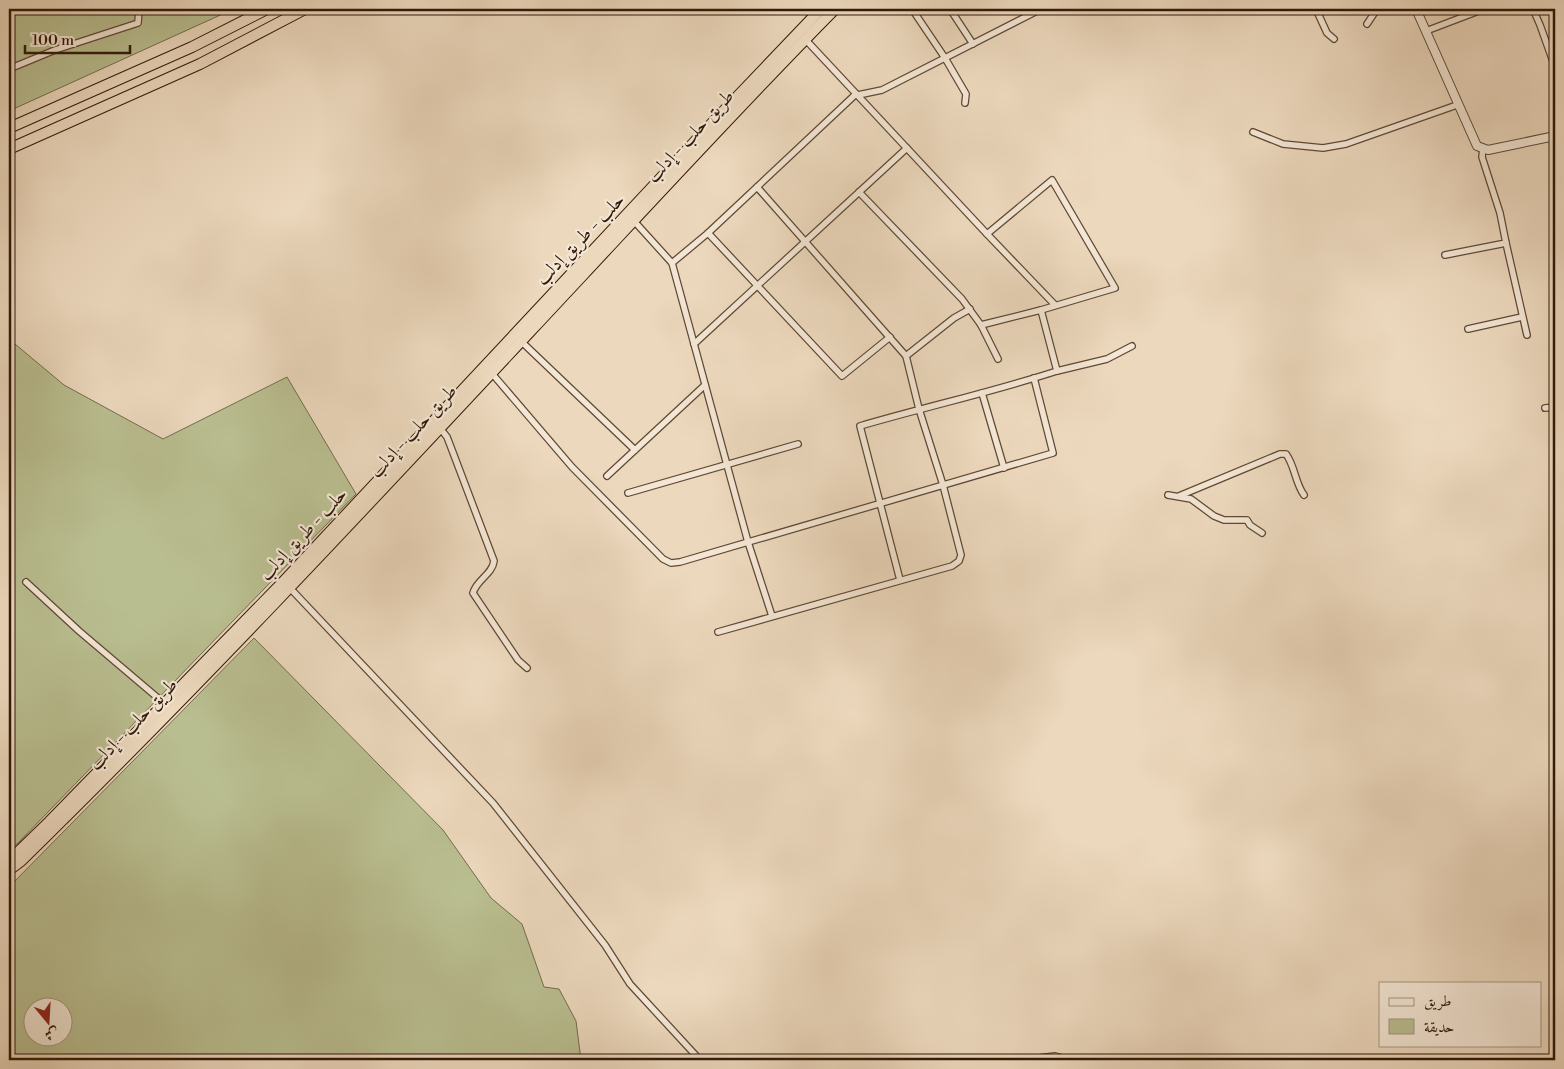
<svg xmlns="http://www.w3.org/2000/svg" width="1564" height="1069" font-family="'Libre Bodoni',Amiri,serif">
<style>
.green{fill:#b9be90;stroke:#746c4c;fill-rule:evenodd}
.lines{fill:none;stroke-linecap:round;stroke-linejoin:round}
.minor-casing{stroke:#5f4935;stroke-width:8}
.tertiary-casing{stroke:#5f4935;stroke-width:10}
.trunk-casing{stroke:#301908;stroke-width:12}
.motorway-casing{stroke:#301908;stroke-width:12}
.minor{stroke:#f3e6d4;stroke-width:5.5}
.tertiary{stroke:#f3e6d4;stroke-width:8}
.trunk{stroke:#ecd8bd;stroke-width:10}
.motorway{stroke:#ecd8bd;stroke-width:10}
.labels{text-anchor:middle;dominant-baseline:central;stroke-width:4.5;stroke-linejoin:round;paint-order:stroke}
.street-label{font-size:19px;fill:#301908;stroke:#f3e6d4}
</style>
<rect width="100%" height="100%" fill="#ecd8bd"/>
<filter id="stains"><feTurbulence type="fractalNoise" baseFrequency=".004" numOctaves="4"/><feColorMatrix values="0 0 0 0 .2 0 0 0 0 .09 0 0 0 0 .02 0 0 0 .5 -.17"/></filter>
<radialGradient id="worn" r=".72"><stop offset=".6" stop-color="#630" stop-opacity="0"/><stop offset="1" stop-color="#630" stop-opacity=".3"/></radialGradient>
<g class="green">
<polygon points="9,9 226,9 227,12 9,111"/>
<polygon points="9,339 64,385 163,439 287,377 356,494 18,843 9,850"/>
<path d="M254,638L443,830L491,898L522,924L544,987L559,989L576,1021L581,1060H9V887ZM32,1006H62V1036H32Z"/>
</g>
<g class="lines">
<defs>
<g id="minor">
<polyline points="912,9 945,58 966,94 965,103"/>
<polyline points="950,9 973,44"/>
<polyline points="1316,9 1327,33 1334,39"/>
<polyline points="1533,9 1540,25 1555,67"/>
<polyline points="1367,24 1377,9"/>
<polyline points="1426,31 1484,9"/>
<polyline points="805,39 987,234 1055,305"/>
<polyline points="9,69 55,50 138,23 139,9"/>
<polyline points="858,95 882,90 1041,9"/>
<polyline points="1253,132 1283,144 1323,148 1346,144 1457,105"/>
<polyline points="859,192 962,299 981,325 998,359"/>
<polyline points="634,221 672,263 748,542 772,616"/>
<polyline points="708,233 842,376 890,337"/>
<polyline points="1506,243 1527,335"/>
<polyline points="1445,255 1506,243 1500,213 1482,157 1483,148"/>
<polyline points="672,263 708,233 856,94"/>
<polyline points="981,325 1041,310 1115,288 1052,180 987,234"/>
<polyline points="1468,329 1522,317"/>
<polyline points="694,344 907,148"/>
<polyline points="525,345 635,450"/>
<polyline points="906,356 954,318 970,309"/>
<polyline points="1057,371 1107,359 1132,346"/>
<polyline points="495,377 572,467 663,559 671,563 680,562 1053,453 1034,378"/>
<polyline points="982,393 1004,468"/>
<polyline points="1545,408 1555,407"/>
<path d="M440,428L447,437L452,450L494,561C492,575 477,579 473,593L518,660L527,668"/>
<polyline points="607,476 705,385"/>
<polyline points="628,493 798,444"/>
<polyline points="1168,495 1191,499 1214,516 1224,520 1247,520 1250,525 1262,533"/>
<path d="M1179,496L1280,454H1286C1295,466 1295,483 1304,495"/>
<path d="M900,580L860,426C925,407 992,392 1057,371L1041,310"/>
<polyline points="26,582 79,631 165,704"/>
<polyline points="289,587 493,803 605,945 630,984 700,1060"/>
<polyline points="718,632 952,566 959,561 961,555 943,485 919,409 906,356 757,187"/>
<polyline points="1022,1060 1055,1056 1070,1060"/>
</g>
<polyline id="tertiary" points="1416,9 1477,146 1488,150 1555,136"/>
<g id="trunk">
<polyline points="9,859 18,852 49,822 284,581 715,120 821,9"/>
<path d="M9,870L21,861C214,672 398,473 583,275C666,186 749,96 835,9"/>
</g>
<g id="motorway">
<polyline points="9,128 192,47 267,9"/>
<polyline points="9,149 200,64 305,9"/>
</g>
</defs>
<use href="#minor" class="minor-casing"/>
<use href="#tertiary" class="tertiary-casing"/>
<use href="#trunk" class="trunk-casing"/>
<use href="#motorway" class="motorway-casing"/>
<use href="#minor" class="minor"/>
<use href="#tertiary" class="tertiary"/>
<use href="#trunk" class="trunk"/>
<use href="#motorway" class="motorway"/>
</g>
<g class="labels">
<g class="street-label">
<text transform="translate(690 136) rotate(-47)">طريق حلب - إدلب</text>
<text transform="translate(580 239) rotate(-46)">حلب - طريق إدلب</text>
<text transform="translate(413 431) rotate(-47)">طريق حلب - إدلب</text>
<text transform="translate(303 534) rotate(-47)">حلب - طريق إدلب</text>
<text transform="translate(133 724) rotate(-46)">طريق حلب - إدلب</text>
</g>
</g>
<rect width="1564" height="1069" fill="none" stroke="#ecd8bd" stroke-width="30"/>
<rect x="10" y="10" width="1544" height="1049" fill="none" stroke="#301908" stroke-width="2.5"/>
<rect x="15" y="15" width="1534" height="1039" fill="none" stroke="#301908"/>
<rect x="1379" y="982" width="162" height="65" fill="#f3e6d4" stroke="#a59482"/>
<rect x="1389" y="998" width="25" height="8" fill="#f3e6d4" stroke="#a59482"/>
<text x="1424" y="1006" font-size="15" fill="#301908">طريق</text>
<rect x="1389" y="1019" width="25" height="15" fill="#b9be90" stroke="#a59482"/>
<text x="1424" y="1032" font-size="15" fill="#301908">حديقة</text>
<g transform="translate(48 1022) rotate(162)"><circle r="24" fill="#f3e6d4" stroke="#a59482"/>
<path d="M0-4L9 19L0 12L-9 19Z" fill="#8f2418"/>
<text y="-8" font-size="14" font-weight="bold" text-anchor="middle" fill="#301908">ش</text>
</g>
<path d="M25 45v8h105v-8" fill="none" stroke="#301908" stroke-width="2.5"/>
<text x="32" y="45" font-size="15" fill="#301908" stroke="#f3e6d4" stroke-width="4" paint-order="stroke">100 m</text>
<rect width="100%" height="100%" filter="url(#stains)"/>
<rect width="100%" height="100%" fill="url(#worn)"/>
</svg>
